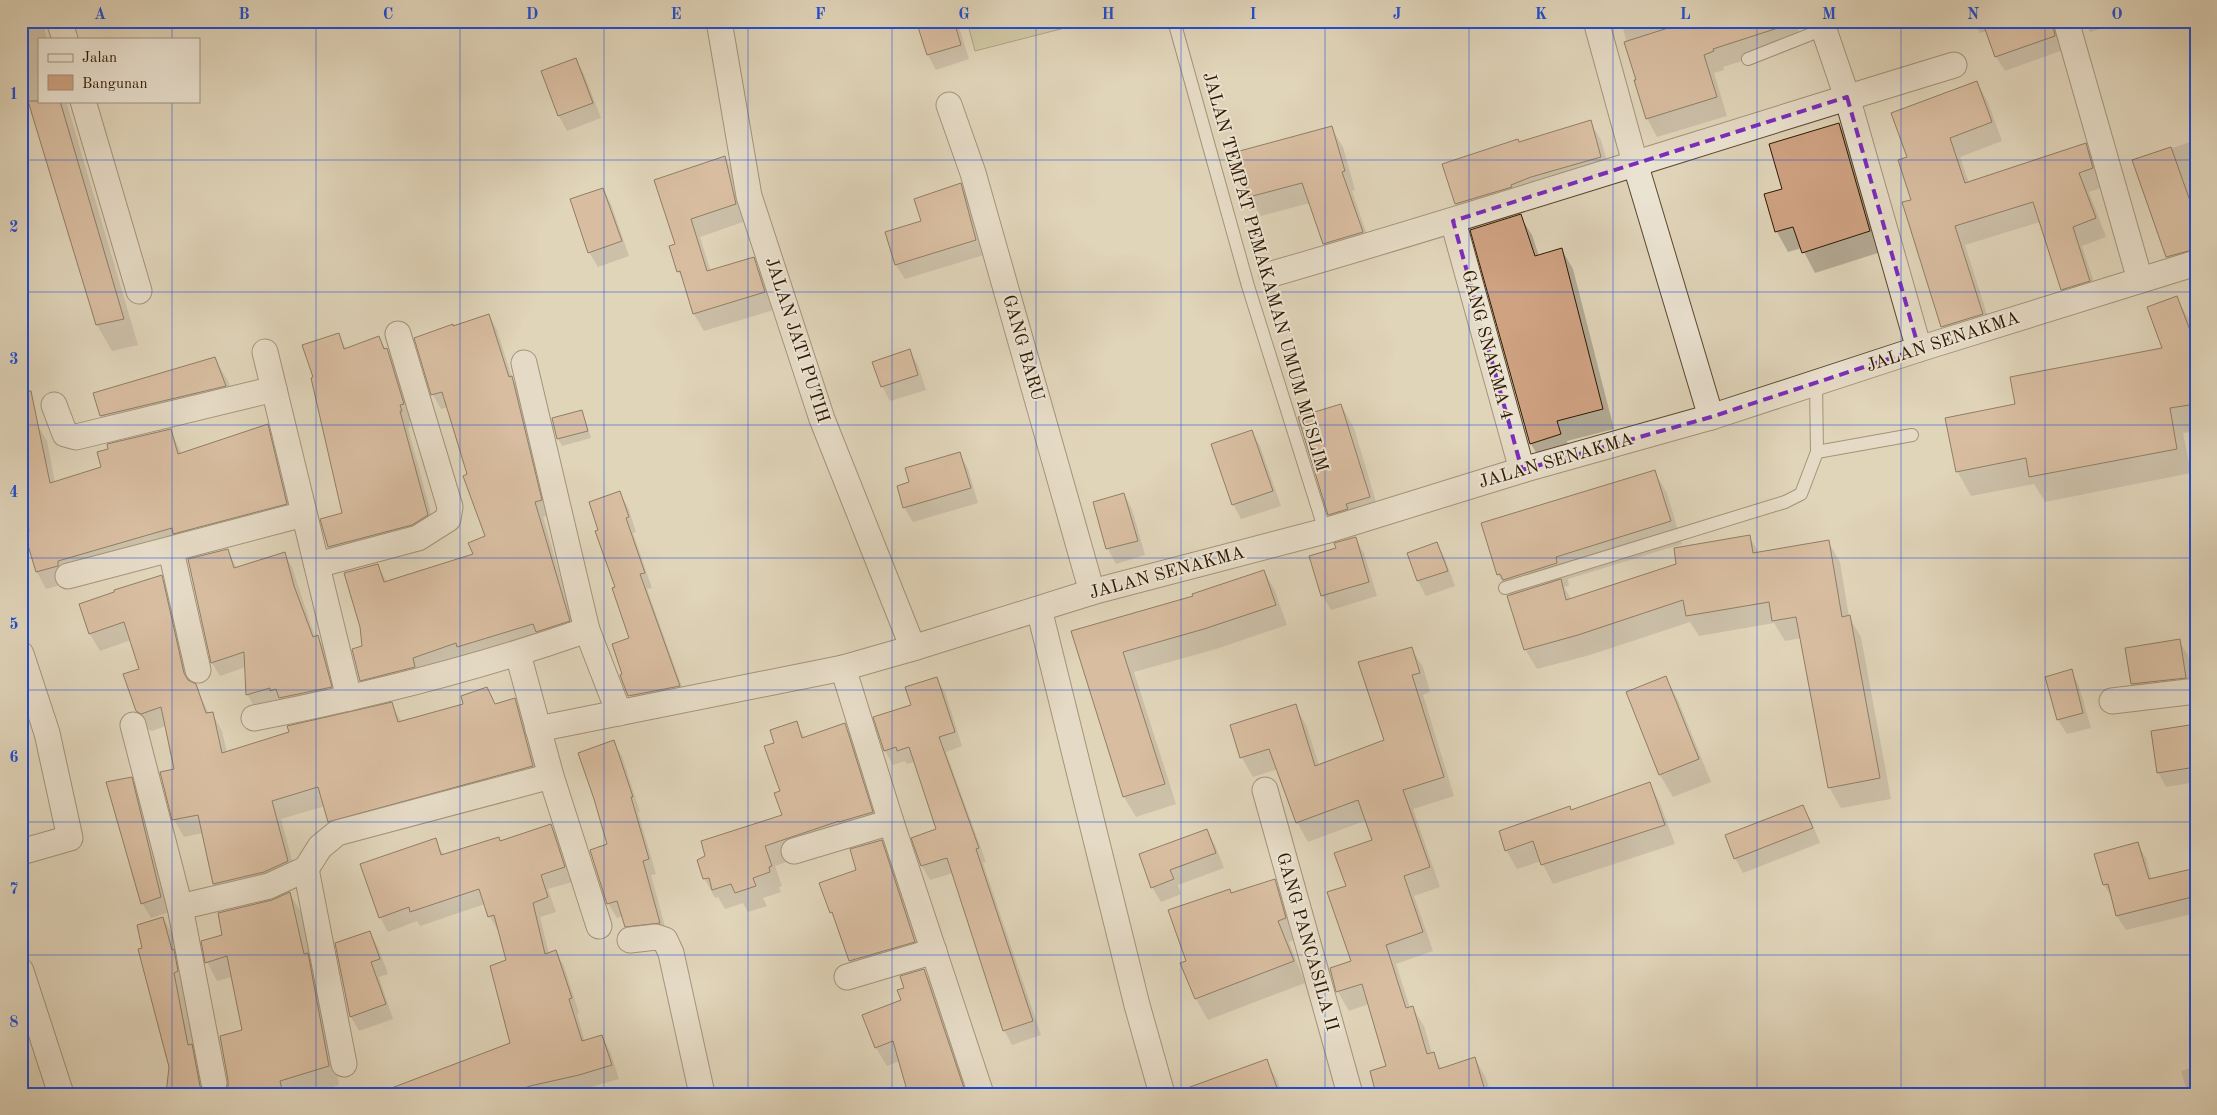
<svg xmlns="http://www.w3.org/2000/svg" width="2217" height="1115" font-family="'Old Standard TT',serif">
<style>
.green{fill:#bbba8a;stroke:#746945}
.shadow{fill:#0003}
.building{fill:#cfa282;stroke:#2d1800}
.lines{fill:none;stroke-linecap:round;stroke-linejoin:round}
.service-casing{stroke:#5a472e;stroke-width:14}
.minor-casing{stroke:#5a472e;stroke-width:27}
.service{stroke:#ebe3d2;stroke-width:12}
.minor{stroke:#ebe3d2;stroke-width:25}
.marked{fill:none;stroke:#7b2cbf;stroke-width:4;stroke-dasharray:10 6;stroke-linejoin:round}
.grid{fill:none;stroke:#1d4ed8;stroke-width:1;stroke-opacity:0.55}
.labels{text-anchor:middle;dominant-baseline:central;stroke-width:4;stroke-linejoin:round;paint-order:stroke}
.street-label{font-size:18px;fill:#2d1800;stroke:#ebe3d2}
.neatline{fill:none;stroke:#1d4ed8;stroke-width:2}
.grid-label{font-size:16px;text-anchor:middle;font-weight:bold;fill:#1d4ed8}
</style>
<rect width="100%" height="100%" fill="#e0d4b9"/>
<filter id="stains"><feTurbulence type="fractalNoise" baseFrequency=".004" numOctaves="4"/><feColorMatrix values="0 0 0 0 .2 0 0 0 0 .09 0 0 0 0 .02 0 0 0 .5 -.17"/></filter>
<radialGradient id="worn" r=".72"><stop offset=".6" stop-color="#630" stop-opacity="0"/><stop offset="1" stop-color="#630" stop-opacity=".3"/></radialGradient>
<polygon class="green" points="967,21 1092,21 975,51"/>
<g class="shadow">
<polygon points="21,21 47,21 43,23 47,39 39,39 39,101 66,101 138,345 112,351 97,325 21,76"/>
<polygon points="918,21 957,21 969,59 936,70 928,55"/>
<polygon points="1621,21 1672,21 1674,28 1694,21 1796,21 1802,42 1723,67 1724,70 1714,73 1727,116 1657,137 1647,118"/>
<polygon points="1973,21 2124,21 2090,32 2086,25 2078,21 2063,50 2005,71 1996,57 1987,31 1980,33"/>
<polygon points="576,59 584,74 601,118 567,131 559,116 543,72"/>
<polygon points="2196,70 2196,83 2192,72"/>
<polygon points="1977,83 1988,102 2002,141 1960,157 1969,183 2085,144 2096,163 2103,187 2089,192 2106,237 2082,246 2100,300 2073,308 2062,289 2040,222 1965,245 1993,333 1954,345 1943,326 1912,201 1908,158"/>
<polygon points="1590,122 1601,140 1611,176 1467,223 1456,204 1443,165"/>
<polygon points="1839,124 1851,145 1881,252 1815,273 1802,248 1788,252 1777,232 1765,195 1784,190"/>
<polygon points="1331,127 1343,147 1355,190 1352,191 1373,252 1335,263 1324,244 1310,203 1261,216 1250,197 1238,153"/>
<polygon points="2196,140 2196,270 2178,275 2167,257 2134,161"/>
<polygon points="725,157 735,175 746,221 700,237 711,272 753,258 763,276 774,310 704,331 694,314 684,281 678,271 677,245 655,180"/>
<polygon points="960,185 969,199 984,255 905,279 896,265 923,222"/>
<polygon points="603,189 611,204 629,256 598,267 589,252"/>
<polygon points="1520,216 1532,235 1539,256 1562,250 1573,269 1614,429 1567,441 1571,454 1542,463 1531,444 1472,231"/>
<polygon points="2176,298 2191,322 2196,336 2196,431 2183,433 2191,473 2045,502 2034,484 1971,496 1957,471 2017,405 2164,348"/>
<polygon points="489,315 497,330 513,380 520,392 549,515 543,517 577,635 369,695 361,680 363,647 377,565 387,582 475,555 487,537 448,407 441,409 433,395 416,339"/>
<polygon points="338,334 347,350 379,338 396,366 413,420 409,422 410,427 408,428 436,532 338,563 329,547 322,520 343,514"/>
<polygon points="909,351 918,365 926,390 890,401 882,386"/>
<polygon points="215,359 228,381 238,408 113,438 101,416 95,394"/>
<polygon points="1341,405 1354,428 1381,519 1342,536 1330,514"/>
<polygon points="582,411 591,438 562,446 558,439 553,419"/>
<polygon points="37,424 47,441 55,483 103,468 170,430 182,454 267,426 277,443 296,520 46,589 37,572 26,533 31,532"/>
<polygon points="1252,431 1260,446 1281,506 1241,519 1233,504"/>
<polygon points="960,454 968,469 978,503 913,522 904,507 911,483"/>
<polygon points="1654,471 1667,493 1682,544 1568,579 1569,586 1564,587 1571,599 1678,565 1749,536 1759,553 1828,541 1840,562 1849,617 1861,637 1891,799 1841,808 1829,787 1802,638 1785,641 1774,623 1699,636 1690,622 1590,655 1537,669 1525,649 1510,596 1498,574"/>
<polygon points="619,492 628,507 636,532 633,533 652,588 647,589 687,701 638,711 622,676 631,638 600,530"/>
<polygon points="1124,494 1132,509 1145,555 1116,564 1108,549 1095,503"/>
<polygon points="1355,538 1364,553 1377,596 1331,610 1322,595"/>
<polygon points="1437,544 1445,559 1455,586 1426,596 1418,581 1408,554"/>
<polygon points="228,550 237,569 284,553 292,567 315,637 317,636 325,650 338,701 255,708 247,694 246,667 220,676 212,663"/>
<polygon points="1264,571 1275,591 1287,625 1216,649 1134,672 1176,804 1136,817 1124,797 1073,632 1194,597"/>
<polygon points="161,576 171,594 191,683 195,685 209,714 212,713 222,731 227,753 391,704 401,721 465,705 486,689 496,705 514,699 524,717 542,783 339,839 329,821 325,806 281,819 297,879 224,901 214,884 203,833 184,837 174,820 176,770 166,726 152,731 147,729 137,711 140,669 131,640 100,651 90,634 80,605"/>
<polygon points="2179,641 2188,655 2193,692 2141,699 2132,684"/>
<polygon points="1411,648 1423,667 1430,692 1423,695 1454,796 1413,809 1440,887 1414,896 1433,951 1396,964 1410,1008 1412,1007 1424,1026 1432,1054 1442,1069 1475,1059 1486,1078 1491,1094 1378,1094 1388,1067 1369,1004 1349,1011 1338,992 1353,962 1347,886 1374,840 1367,820 1308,842 1297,822 1278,769 1253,777 1242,758 1295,705 1306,725 1319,765 1385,741"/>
<polygon points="2071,671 2079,686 2091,728 2067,734 2058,720"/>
<polygon points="936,678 945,692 962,746 946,752 986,862 983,863 1041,1035 1012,1045 1004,1030 953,873 930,880 922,866 913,839 938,829 915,762 907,764 905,761 893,765 885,751 875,718 913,705"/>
<polygon points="1666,678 1678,700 1711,782 1673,797 1660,775"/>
<polygon points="796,723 805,738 845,725 856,744 883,832 851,840 775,866 782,886 779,887 781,892 763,898 767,906 748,912 743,903 725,909 718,897 715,898 704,878 784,816 775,744"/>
<polygon points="2196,725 2196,782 2166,787 2158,772"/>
<polygon points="613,742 622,756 640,812 638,812 656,874 651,875 668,938 635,941 623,916 617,918 608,903"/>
<polygon points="131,779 140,793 169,912 151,918 142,903"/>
<polygon points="1650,784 1660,803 1675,844 1553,884 1541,861 1517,869 1506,850 1571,811"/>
<polygon points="1803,806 1811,821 1820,843 1743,873 1735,858"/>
<polygon points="551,825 559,840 572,882 548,889 556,912 540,917 549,954 556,951 564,966 579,1013 577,1014 585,1042 602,1036 610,1051 619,1079 567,1094 409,1094 512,1044 508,961 500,930 498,931 490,917 485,904 420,926 417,921 388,932 380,917 435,840 444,855 501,843"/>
<polygon points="1207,830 1215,845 1224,868 1178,885 1181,894 1161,902 1152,887"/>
<polygon points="881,841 890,856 923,956 858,976 850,961 837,922 831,912 857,870"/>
<polygon points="2137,843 2146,858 2152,880 2196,869 2196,913 2126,930 2117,916 2113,899 2104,885"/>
<polygon points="1274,880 1287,902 1297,939 1289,942 1305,983 1208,1020 1196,999 1182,964 1188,962 1232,894"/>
<polygon points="290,894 301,912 312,963 318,973 339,1085 310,1094 225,1094 229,1089 243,1031 232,977 217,981 207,962 224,936 273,901"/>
<polygon points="163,918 174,937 208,1094 167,1094 170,1067 143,948"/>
<polygon points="369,932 378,947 388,974 379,977 393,1019 359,1031 351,1017 337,944"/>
<polygon points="924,970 935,989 968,1094 909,1094 900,1061 887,1066 876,1048 864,1015 902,1000 906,988"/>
<polygon points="1266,1061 1277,1079 1282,1094 1221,1094"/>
<polygon points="2196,1066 2196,1094 2188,1094 2181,1071"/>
</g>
<g class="building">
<polygon points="916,21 954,21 961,45 927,55"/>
<polygon points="1690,21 1784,21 1784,26 1713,49 1714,51 1704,55 1717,97 1646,119 1634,80 1636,80 1624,42"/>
<polygon points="1982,21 2052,21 2055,36 1995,57"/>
<polygon points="576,58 593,103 558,116 541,71"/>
<polygon points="1977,81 1992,122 1950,138 1965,183 2086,143 2093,168 2079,173 2096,218 2073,227 2090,281 2061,290 2033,202 1955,226 1983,314 1941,327 1902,202 1911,200 1898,160 1907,157 1891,113"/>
<polygon points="28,101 60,101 124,319 96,325"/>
<polygon points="1591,120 1601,157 1531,177 1511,185 1512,187 1455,204 1442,164 1518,139 1519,142"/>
<polygon points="1839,123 1870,231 1802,253 1793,227 1775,232 1764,194 1782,189 1769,144"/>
<polygon points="1332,126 1345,171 1342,172 1363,232 1323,244 1302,183 1249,197 1236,152"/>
<polygon points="2171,147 2196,218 2196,249 2166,257 2132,160"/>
<polygon points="725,156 736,204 691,219 707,271 754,257 765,292 693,314 680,271 677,272 669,246 675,244 654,180"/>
<polygon points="961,183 976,240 895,265 885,232 921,221 914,199"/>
<polygon points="603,188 622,241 588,253 570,199"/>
<polygon points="1521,214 1535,256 1562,248 1603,409 1557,421 1561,434 1530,444 1470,230"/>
<polygon points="2177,296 2196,346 2196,404 2170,408 2177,449 2029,477 2026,458 1956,472 1945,418 2015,404 2010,377 2162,348 2147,307"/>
<polygon points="489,314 509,377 512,376 542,500 535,502 570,621 536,632 533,624 457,647 456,643 413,658 415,667 360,681 352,649 362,646 360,627 344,573 378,564 384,582 473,554 468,543 485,536 463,476 467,474 442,392 431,395 414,338 453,324 453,326"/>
<polygon points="339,333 344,349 379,336 384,349 387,348 404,404 400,405 402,411 400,411 428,515 412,525 328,547 320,519 342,513 311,378 313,377 302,345"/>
<polygon points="910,349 918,375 881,387 872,362"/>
<polygon points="215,357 226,386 100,416 93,393"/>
<polygon points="31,391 50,483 101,467 97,452 108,449 107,444 171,429 178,454 268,424 287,504 173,534 172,528 58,561 58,566 36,572 24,532 29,531 21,496 21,392"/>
<polygon points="1341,404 1370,497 1346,504 1348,509 1328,515 1298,417"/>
<polygon points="582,410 588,431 557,439 552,418"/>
<polygon points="1252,430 1273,491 1232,505 1211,444"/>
<polygon points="960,452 971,488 903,508 897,486 909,482 905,468"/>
<polygon points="1655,470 1671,521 1556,557 1557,563 1503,580 1500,574 1497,575 1481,523"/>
<polygon points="620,491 629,517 626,518 645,573 640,574 680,686 628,696 620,675 622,674 612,644 629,638 612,588 615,587 595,531 598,530 589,502"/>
<polygon points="1124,493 1138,541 1106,549 1093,502"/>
<polygon points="1750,535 1753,553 1829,540 1842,617 1850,615 1880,778 1828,788 1796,617 1772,621 1769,602 1686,616 1683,600 1578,635 1524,650 1507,596 1561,579 1566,600 1676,564 1674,548"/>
<polygon points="1356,537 1369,582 1321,596 1309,556 1336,548 1334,543"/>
<polygon points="1437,542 1448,571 1417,581 1407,553"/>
<polygon points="228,549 234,568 285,552 294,586 313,637 318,635 332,687 279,698 276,689 270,691 270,688 246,695 244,652 211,663 188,559"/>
<polygon points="1264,570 1276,605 1204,629 1123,652 1165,784 1123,797 1071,631 1193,596 1192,594"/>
<polygon points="162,575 184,673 188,680 196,684 206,713 213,712 222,753 289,732 287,726 392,702 398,722 463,704 461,696 487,687 495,704 515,698 533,766 328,822 318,787 272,801 288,861 264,872 213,884 198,815 172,820 160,772 174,769 161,707 141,714 136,711 123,674 139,669 124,622 89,634 79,604 114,592 114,590"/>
<polygon points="2180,639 2186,678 2131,684 2125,648"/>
<polygon points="1412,647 1420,673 1412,675 1444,777 1403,790 1430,867 1404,876 1423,932 1386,945 1406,1008 1413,1006 1427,1054 1434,1052 1439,1069 1475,1057 1486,1094 1376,1094 1370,1071 1386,1066 1362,984 1336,992 1330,968 1351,961 1327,892 1346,886 1334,853 1372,840 1358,800 1296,823 1269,749 1240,758 1230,725 1296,704 1315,766 1384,740 1358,662"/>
<polygon points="2072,669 2083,713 2057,720 2045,677"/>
<polygon points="1666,676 1699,759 1659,775 1626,692"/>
<polygon points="937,677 955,732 939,737 979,848 976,849 1033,1021 1003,1031 947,858 921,866 911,838 936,829 909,747 897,751 896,747 884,751 873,717 911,705 905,687"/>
<polygon points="797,721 802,738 845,723 873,812 839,822 839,821 765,846 772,866 769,867 770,872 753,878 756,886 735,893 731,884 712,890 709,878 703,879 697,860 705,856 701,841 782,815 774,793 780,791 764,746 774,743 770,730"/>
<polygon points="2196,724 2196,767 2157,773 2151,731"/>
<polygon points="614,740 633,797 631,797 649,859 643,861 660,923 625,927 617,901 607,904 590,850 607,844 594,799 578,753"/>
<polygon points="132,777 161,897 141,904 106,782"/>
<polygon points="1650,782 1665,825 1541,865 1533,841 1505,851 1499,831 1570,806 1571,810"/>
<polygon points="1803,805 1813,828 1734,859 1725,835"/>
<polygon points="551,824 565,867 541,875 548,897 533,903 545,954 556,950 572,998 569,999 582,1041 602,1035 612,1065 579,1075 530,1086 509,1094 381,1094 381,1092 510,1043 490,966 506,960 494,915 488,917 479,889 410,912 409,907 379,918 360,864 436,838 441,855 499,837 500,841"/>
<polygon points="1207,829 1216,853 1170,870 1174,879 1151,888 1139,854"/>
<polygon points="882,840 915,942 849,961 832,912 830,913 819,883 856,870 850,849"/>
<polygon points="2138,842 2149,879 2196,868 2196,896 2116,916 2108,884 2103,885 2094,854"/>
<polygon points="1275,879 1286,918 1278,921 1294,961 1195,999 1180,963 1186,961 1168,910 1230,889 1231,893"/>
<polygon points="290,892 304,954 308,953 329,1066 280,1081 283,1094 223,1094 228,1087 228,1080 220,1036 242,1030 227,956 205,963 201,941 222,935 218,913 272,900"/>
<polygon points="163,917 172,950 174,949 178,971 174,973 188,1045 192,1044 200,1086 205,1094 166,1094 169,1067 138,949 142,948 137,925"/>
<polygon points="370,931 380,959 371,962 386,1004 350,1017 335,943"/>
<polygon points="924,969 966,1094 908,1094 893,1041 875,1048 862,1015 901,1000 897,990 904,988 900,976"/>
<polygon points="1267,1059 1279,1094 1179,1094 1179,1091"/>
</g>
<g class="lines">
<defs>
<g id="service">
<polyline points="1174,21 1248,286 1325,531"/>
<polyline points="1748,59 1824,29"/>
<polyline points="1817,452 1912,435"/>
<polyline points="1505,588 1785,502 1801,494 1817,452 1816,383"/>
</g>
<g id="minor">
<polyline points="59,21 65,39"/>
<polyline points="719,21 749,196 822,419 913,648"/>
<polyline points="1596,21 1635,163 1711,417"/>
<polyline points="1821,21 1847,97 1919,349"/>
<polyline points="2066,21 2140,280"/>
<polyline points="83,101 139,291"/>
<polyline points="949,105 973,173 1092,592"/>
<polyline points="1453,221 1522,470"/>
<path d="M1272,274C1500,208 1726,134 1954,65"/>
<polyline points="265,352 349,698"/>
<polyline points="524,363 587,630 619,713"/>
<polyline points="54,405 65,434 76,437 274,389"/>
<polyline points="171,551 198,670"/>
<polyline points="317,565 418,538 448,519 450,507 398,334"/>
<polyline points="68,576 304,514"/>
<polyline points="1039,609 1137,1005 1162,1094"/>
<polyline points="21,654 47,733 70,838 21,852"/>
<polyline points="518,654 551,776 599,926"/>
<polyline points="843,668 891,822 981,1094"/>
<polyline points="2112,701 2196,691"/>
<path d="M254,718C367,696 478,668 587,630"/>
<polyline points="133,725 180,907 214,1083"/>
<polyline points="538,729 843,668 913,648 1092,592 1325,531 1522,470 1711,417 1919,349 2196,263"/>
<polyline points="1265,790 1350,1094"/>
<polyline points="794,851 891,822"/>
<polyline points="306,869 344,1064"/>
<polyline points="180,907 269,886 295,874 306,869 320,847 337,833 551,776"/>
<polyline points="630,940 656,937 665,940 671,953 702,1094"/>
<polyline points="21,971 61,1094"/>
<polyline points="847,977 934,951"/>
</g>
</defs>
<use href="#service" class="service-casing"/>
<use href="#minor" class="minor-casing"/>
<use href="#service" class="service"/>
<use href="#minor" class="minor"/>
</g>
<path d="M0 0H2217V1115H0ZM1847,97L1919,349L1711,417L1522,470L1453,221Z" fill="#e0d4b9" fill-opacity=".55" fill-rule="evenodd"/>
<path class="marked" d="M1847,97L1919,349L1711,417L1522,470L1453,221Z"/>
<path class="grid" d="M172,21V39M316,21V1094M460,21V1094M604,21V1094M748,21V1094M892,21V1094M1036,21V1094M1181,21V1094M1325,21V1094M1469,21V1094M1613,21V1094M1757,21V1094M1901,21V1094M2045,21V1094M172,101V1094M21,160H2196M21,292H2196M21,425H2196M21,558H2196M21,690H2196M21,822H2196M21,955H2196"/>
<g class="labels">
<g class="street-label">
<text transform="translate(1265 272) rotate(74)">JALAN TEMPAT PEMAKAMAN UMUM MUSLIM</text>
<text transform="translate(797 340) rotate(72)">JALAN JATI PUTIH</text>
<text transform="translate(1943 342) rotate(-18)">JALAN SENAKMA</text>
<text transform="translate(1487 345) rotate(75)">GANG SNAKMA 4</text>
<text transform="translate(1023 348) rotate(74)">GANG BARU</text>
<text transform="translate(1556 461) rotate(-16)">JALAN SENAKMA</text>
<text transform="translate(1167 573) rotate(-15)">JALAN SENAKMA</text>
<text transform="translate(1307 942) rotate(74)">GANG PANCASILA II</text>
</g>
</g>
<rect width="2217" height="1115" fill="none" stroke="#e0d4b9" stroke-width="55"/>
<rect x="38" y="38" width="162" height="65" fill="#ebe3d2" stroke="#9f927e"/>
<rect x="48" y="54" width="25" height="8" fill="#ebe3d2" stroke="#9f927e"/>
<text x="82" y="62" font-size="15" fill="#2d1800">Jalan</text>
<rect x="48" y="75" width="25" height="15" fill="#cfa282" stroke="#9f927e"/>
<text x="82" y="88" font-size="15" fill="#2d1800">Bangunan</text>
<rect x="28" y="28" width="2162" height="1060" class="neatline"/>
<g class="grid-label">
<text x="100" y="19">A</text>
<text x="244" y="19">B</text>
<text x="388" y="19">C</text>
<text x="532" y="19">D</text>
<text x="676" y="19">E</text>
<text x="820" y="19">F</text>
<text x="964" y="19">G</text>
<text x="1108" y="19">H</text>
<text x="1253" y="19">I</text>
<text x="1397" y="19">J</text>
<text x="1541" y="19">K</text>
<text x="1685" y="19">L</text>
<text x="1829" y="19">M</text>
<text x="1973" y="19">N</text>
<text x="2117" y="19">O</text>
<text x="14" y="99">1</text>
<text x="14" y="232">2</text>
<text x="14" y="364">3</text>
<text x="14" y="497">4</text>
<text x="14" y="629">5</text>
<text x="14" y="762">6</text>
<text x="14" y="894">7</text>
<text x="14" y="1027">8</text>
</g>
<rect width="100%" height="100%" filter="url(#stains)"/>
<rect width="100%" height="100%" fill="url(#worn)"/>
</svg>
